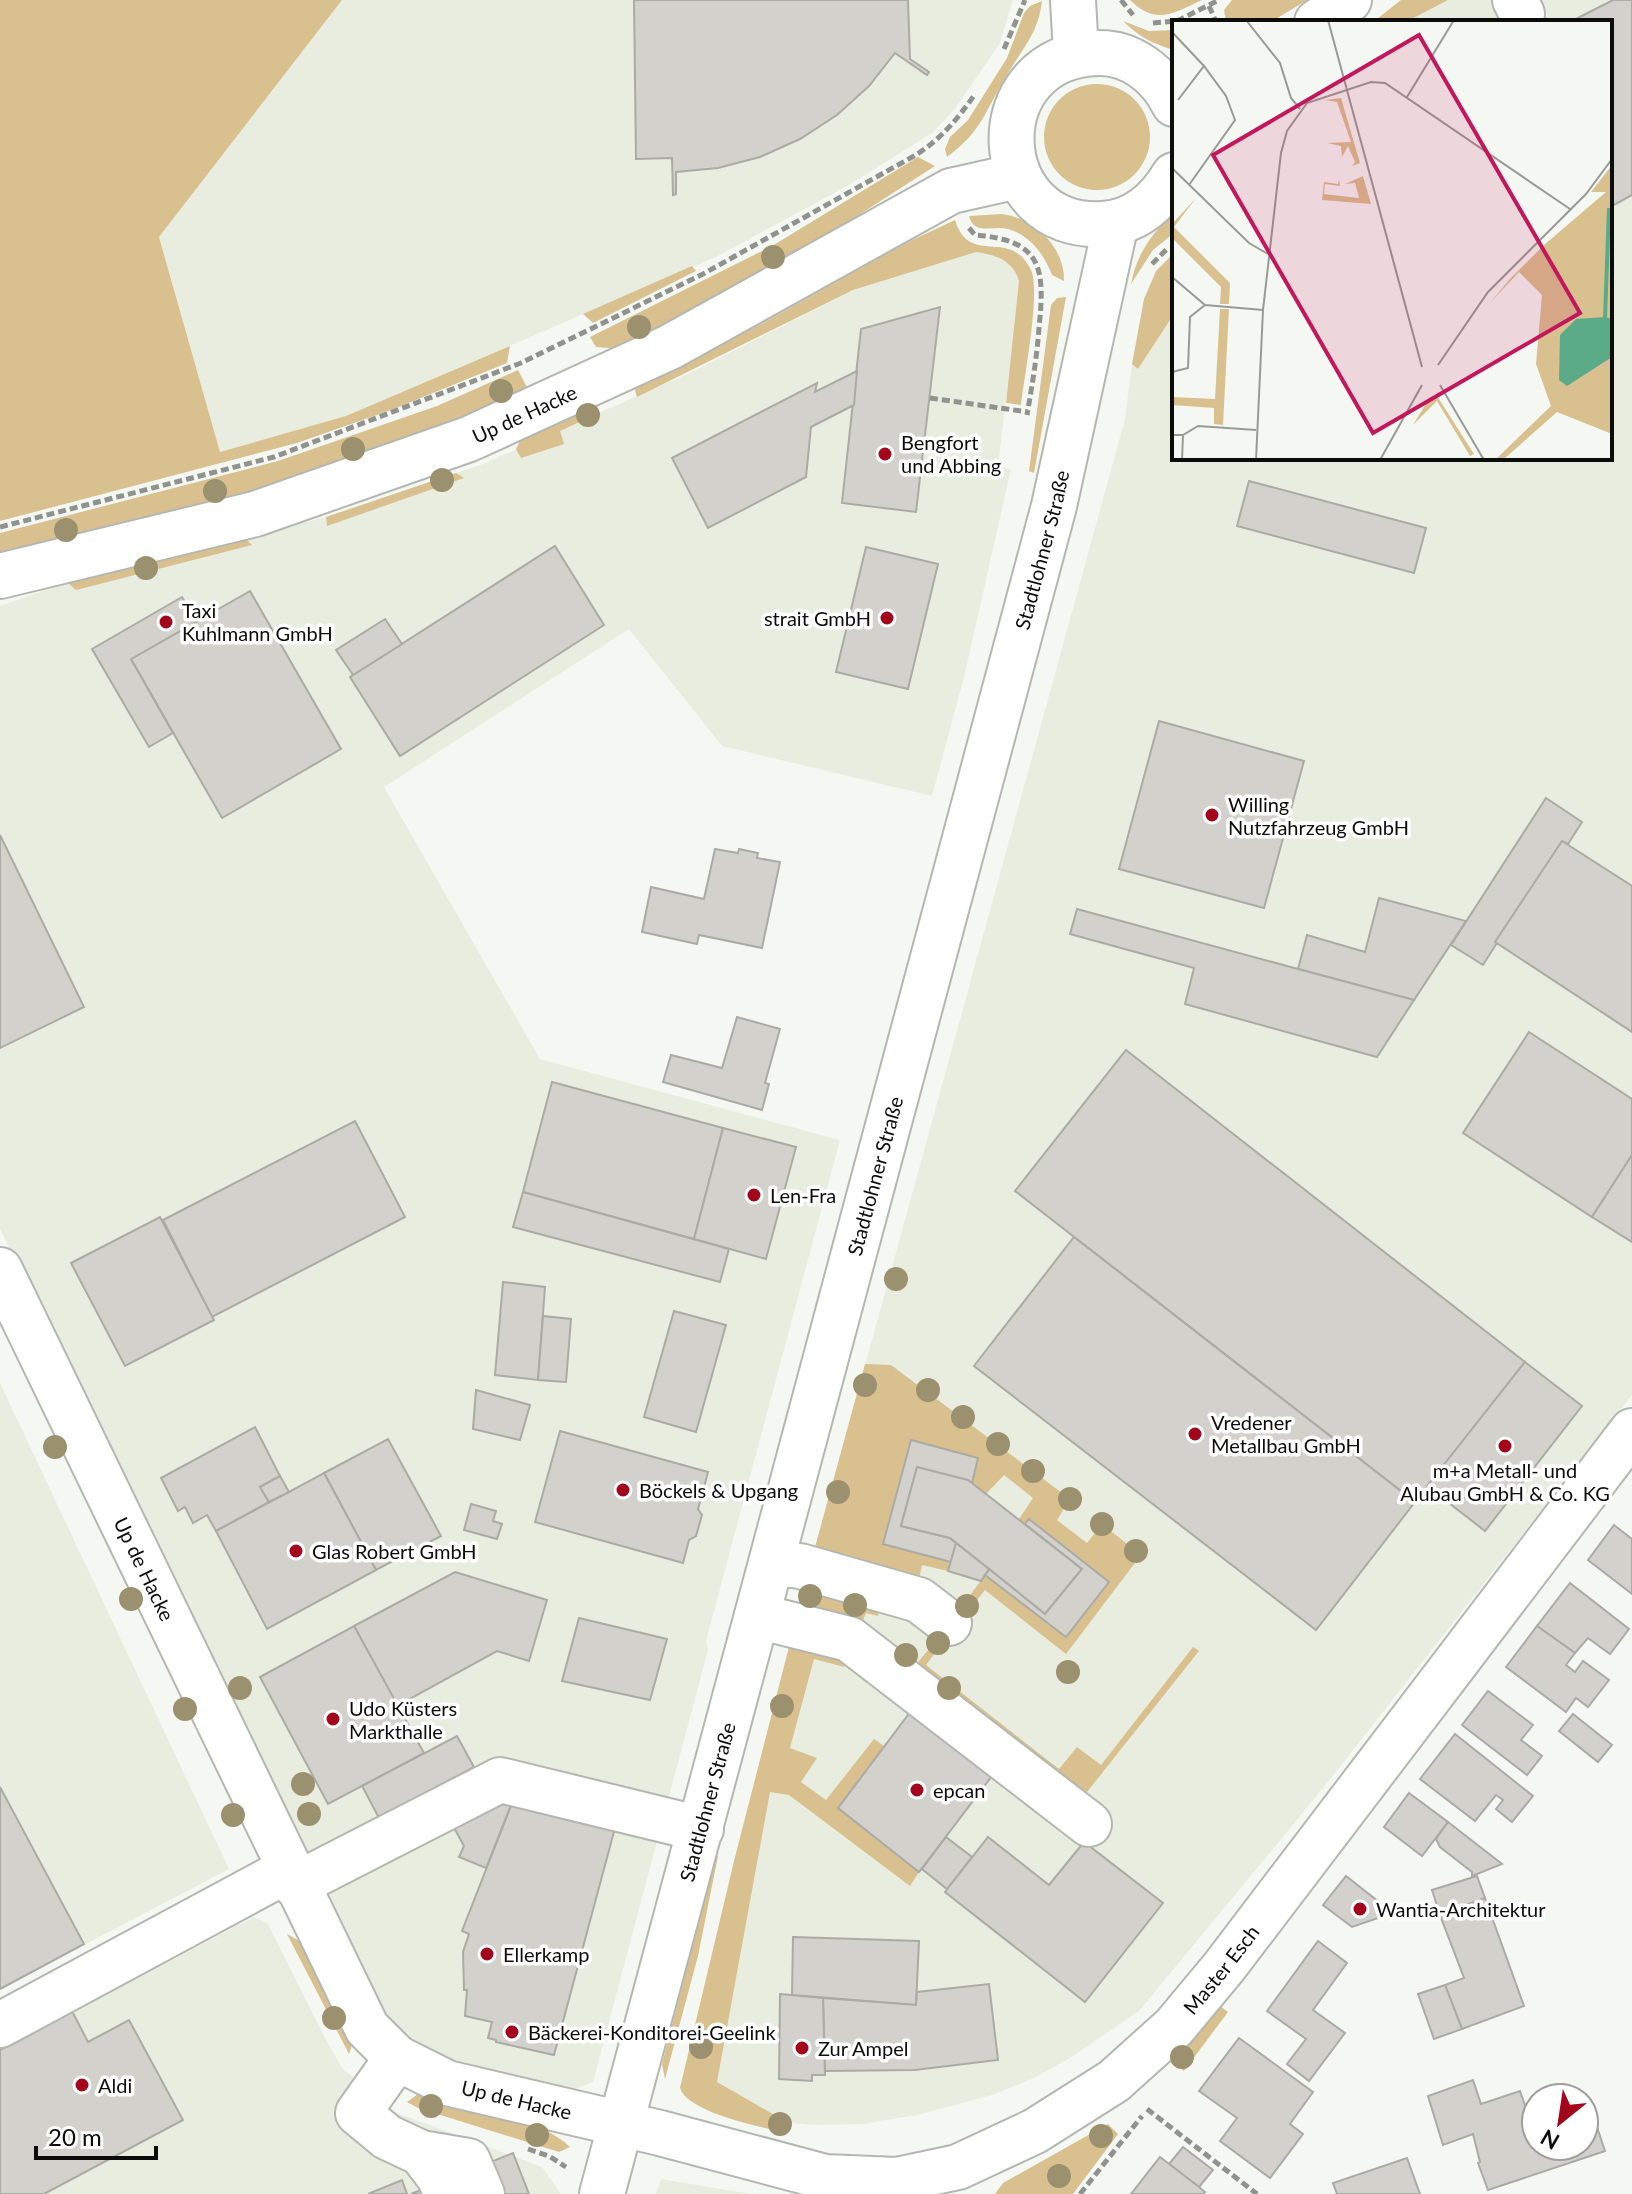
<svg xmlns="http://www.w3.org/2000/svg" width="1632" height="2194" font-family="Lato,sans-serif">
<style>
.built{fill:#e8eddf}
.green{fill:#d9c08f}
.building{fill:#d2d1cb;stroke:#ababa5;stroke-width:2}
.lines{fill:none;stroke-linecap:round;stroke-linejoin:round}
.minor-casing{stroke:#b4b7b1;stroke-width:48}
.path{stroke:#90928e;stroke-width:5;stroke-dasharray:8 4;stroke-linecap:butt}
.minor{stroke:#fff;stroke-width:44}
.tree{fill:#9c916e}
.poi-dot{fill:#a3061c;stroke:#fff;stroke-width:3}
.labels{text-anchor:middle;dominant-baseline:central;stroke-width:7;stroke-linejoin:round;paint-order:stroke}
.street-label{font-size:20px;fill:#0c0d0b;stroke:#fff}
.poi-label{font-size:20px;fill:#0c0d0b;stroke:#fff;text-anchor:start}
.inset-river{fill:none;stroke:#5cab88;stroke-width:4}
.inset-road{fill:none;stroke:#989a96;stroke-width:2}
.view{fill:#c2185b;fill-opacity:0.15;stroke:#c2185b;stroke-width:4}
.inset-edge{fill:none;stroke:#0c0d0b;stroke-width:4}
</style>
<rect width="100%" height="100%" fill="#f5f8f2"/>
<g class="built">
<polygon points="342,0 1013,0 1000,43 955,109 932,133 849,185 716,257 346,416 220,452 159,237"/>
<polygon points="1448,0 1632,0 1632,1395 1324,1787 1139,2011 1070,2058 1034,2078 995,2094 922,2114 862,2124 812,2125 714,2113 680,2088 814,1551 1125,419 1132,364 1138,369 1174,314 1174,458 1610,458 1610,22 1406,22"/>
<polygon points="975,252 992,254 1005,261 1012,265 1020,282 998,466 1011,469 964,677 932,796 722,746 629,629 384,787 540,1059 840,1140 706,1641 708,1650 593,2082 570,2091 455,2065 415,2046 387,2019 0,1229 0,606 68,582 326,517 483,464 696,370 853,290"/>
<polygon points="0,1383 229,1869 0,1989"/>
<polygon points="254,1917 268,1924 325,2038 342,2068 397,2113 542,2167 561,2194 0,2194 0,2051"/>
<polygon points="661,2179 751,2194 656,2194"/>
</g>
<g class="green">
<polygon points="0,0 342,0 159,237 220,452 346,416 510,346 507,363 391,410 297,443 0,521"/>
<path d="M1130,0H1202C1174,13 1156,26 1130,0Z"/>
<polygon points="1232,0 1307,0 1271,22 1226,22 1224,10"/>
<polygon points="1401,0 1448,0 1406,22 1373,22"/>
<path d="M1042,1C1038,35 1021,50 1005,78C985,112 981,132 947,157L945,149L950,137L968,120L1007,58L1024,13L1030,6Z"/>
<path d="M1123,21L1149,31L1174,30V50C1153,44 1138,36 1123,21Z"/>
<circle cx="1097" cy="137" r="53"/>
<polygon points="918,157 935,166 812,245 623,349 596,347 590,337 772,246"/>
<path d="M1174,213V233L1153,250L1131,284C1137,253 1152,233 1174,213Z"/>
<path d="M1002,214C1034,218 1065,247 1064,281L1052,275C1044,254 1030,235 1008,229C993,225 974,236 969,216Z"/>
<path d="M955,220C970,268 1010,226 1031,270C1041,292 1024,377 1021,405L1006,403L1019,281C1013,260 996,255 976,252L853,290L637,397L634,387L765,322L906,243Z"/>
<polygon points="1174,253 1174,314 1138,369 1132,364 1144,299 1156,271"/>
<polygon points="692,266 696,271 593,323 583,314"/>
<polygon points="1066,297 1034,473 1029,471 1051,305 1057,298"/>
<polygon points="518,370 529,391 493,409 280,487 0,558 0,533 278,461 437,406"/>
<polygon points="596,407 599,413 560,431 564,444 521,458 516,449 521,439"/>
<polygon points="456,473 464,478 327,526 326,517"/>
<polygon points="244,537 252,545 76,590 67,582"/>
<polygon points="865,1364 891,1365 1070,1499 1057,1520 1087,1543 1102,1524 1141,1555 1066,1654 985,1590 966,1614 960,1609 985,1575 1066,1637 1108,1582 1029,1520 1025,1524 1019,1519 1033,1498 1004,1475 986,1494 972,1483 978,1458 911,1441 883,1544 951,1562 948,1571 922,1565 919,1579 814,1551"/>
<polygon points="805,1587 880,1607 878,1616 866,1613 861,1626 800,1604"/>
<polygon points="938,1638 943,1642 926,1665 1059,1769 1077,1747 1101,1765 1193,1647 1199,1651 1083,1797 914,1667"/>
<path d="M791,1639L847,1655L844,1667L814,1659L790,1748L817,1758L801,1782L826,1800L874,1739L884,1746L838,1808L919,1872L910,1886L789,1795L770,1792L717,2082L785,2121L783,2132C760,2127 687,2112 680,2088L734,1861Z"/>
<polygon points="716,1855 718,1856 698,1956 665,2079 662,2064"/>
<polygon points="287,1934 305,1944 353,2042 349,2054"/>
<polygon points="1220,2006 1228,2012 1184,2071 1169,2059"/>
<path d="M418,2094C461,2113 539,2115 570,2147L559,2152L418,2108L407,2102Z"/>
<polygon points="1108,2124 1118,2134 1073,2194 995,2194 1003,2183"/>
</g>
<g class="building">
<polygon points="634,0 908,0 910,59 929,72 927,75 895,53 869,86 837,115 800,139 760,157 718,168 676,172 676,194 673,195 672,158 636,159"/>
<polygon points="1613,0 1632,0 1632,195 1610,207 1610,22 1570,22"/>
<polygon points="940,307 916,512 842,503 861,329"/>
<polygon points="857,371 854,405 811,427 806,477 708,528 672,458 817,383 815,392"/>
<polygon points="1249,481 1426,528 1414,573 1237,526"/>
<polygon points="555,546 604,625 400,756 350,677"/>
<polygon points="866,547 938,564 908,689 836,672"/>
<polygon points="250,591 341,749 222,818 131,659"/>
<polygon points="182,597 196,622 131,659 173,733 149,747 92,649"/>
<polygon points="385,619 402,644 353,675 336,650"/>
<polygon points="1159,721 1304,761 1264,908 1119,869"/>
<polygon points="1546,798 1582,822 1568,844 1562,841 1483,965 1451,945"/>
<polygon points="0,835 84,1007 0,1048"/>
<polygon points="1562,841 1632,886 1632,1032 1495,942"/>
<polygon points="715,849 738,853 739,849 758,853 757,858 780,862 762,948 699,935 697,944 642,932 651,887 704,899"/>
<polygon points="1379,898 1466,921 1414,1000 1298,969 1307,935 1365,952"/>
<polygon points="1077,909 1298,969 1414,1000 1377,1057 1185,1004 1194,968 1070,934"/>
<polygon points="737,1017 780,1029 765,1083 769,1084 762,1110 663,1082 671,1055 722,1068"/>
<polygon points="1529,1032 1632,1099 1632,1155 1592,1217 1463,1133"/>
<polygon points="1126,1050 1525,1362 1415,1502 1015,1191"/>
<polygon points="552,1082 723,1128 694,1239 523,1192"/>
<polygon points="355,1121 405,1217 212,1317 163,1220"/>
<polygon points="723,1128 796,1147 766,1259 694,1239"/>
<polygon points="1632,1155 1632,1242 1592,1217"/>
<polygon points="523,1192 729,1249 720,1282 513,1227"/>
<polygon points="160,1217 214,1320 125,1366 71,1263"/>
<polygon points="1074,1237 1415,1502 1316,1630 974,1366"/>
<polygon points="503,1282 545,1287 538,1380 495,1375"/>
<polygon points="674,1311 726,1325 696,1432 644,1417"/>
<polygon points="543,1316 571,1319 566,1382 538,1380"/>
<polygon points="1525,1362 1582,1406 1485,1531 1427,1486"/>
<polygon points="476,1390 530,1405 520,1440 473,1429"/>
<polygon points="255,1427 280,1476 260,1487 269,1502 216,1531 207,1515 193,1523 185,1507 178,1511 161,1478"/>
<polygon points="560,1431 708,1472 698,1509 702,1515 696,1536 689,1540 683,1563 535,1522"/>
<polygon points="388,1439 441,1536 376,1570 324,1473"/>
<polygon points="911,1440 978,1458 972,1483 917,1467 901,1526 950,1538 956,1543 951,1562 883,1544"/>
<polygon points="917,1467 968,1480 1082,1569 1045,1614 950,1538 901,1526"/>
<polygon points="324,1473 376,1570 267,1629 216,1531"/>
<polygon points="280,1476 289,1492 269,1502 260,1487"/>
<polygon points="471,1504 496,1511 493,1521 502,1524 497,1539 464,1530"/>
<polygon points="1029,1519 1109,1582 1066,1637 985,1575 989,1569 1045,1614 1082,1569 1025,1524"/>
<polygon points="1614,1525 1632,1539 1632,1594 1588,1560"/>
<polygon points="956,1543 989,1569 981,1581 948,1571"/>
<polygon points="455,1572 547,1600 529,1661 497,1651 397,1706 354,1626"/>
<polygon points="1570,1583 1629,1629 1610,1654 1588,1638 1575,1653 1537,1626"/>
<polygon points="579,1618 667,1639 650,1700 562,1681"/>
<polygon points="354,1626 424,1753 328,1804 260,1677"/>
<polygon points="1537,1626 1575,1653 1566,1665 1575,1672 1583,1661 1609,1680 1588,1707 1576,1698 1566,1712 1506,1667"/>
<polygon points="1488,1691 1533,1725 1521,1740 1542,1756 1527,1775 1462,1725"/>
<polygon points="914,1707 995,1772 919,1872 838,1808"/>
<polygon points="1573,1714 1612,1745 1598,1762 1559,1731"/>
<polygon points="1455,1734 1533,1796 1512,1822 1496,1809 1503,1800 1496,1795 1475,1821 1420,1779"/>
<polygon points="457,1736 474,1767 379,1818 362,1786"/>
<polygon points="0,1787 84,1944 0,1989"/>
<polygon points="1409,1793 1448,1822 1422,1856 1384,1827"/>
<polygon points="514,1798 615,1828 554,2055 496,2042 496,2040 488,2038 492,2022 465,2016 467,1990 464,1990 463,1952 469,1934 462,1931"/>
<polygon points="497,1802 511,1805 486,1868 459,1857 464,1846 453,1826"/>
<polygon points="1448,1822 1502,1864 1472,1876 1472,1872 1440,1847 1436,1839"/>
<polygon points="946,1837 972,1857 947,1889 922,1869"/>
<polygon points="988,1837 1049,1885 1084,1842 1163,1903 1085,2002 945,1892"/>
<polygon points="1346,1876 1393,1913 1352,1927 1323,1905"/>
<polygon points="1477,1876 1485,1898 1440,1915 1432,1890"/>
<polygon points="1485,1898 1524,2006 1462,2029 1445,1985 1464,1978 1440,1915"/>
<polygon points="793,1937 919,1941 916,2005 792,1995"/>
<polygon points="1318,1941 1347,1963 1313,2010 1345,2033 1309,2081 1287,2064 1306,2039 1267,2011"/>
<polygon points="989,1984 998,2060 915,2070 825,2071 823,1998 916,2005 917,1992"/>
<polygon points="1445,1985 1462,2029 1434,2039 1418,1994"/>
<polygon points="780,1994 823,1998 825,2075 812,2075 812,2081 779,2079"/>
<polygon points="72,2011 88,2042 129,2020 183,2120 44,2194 0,2194 0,2050"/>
<polygon points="1239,2038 1313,2092 1290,2124 1303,2134 1270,2178 1220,2141 1237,2118 1199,2091"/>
<polygon points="1473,2080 1481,2104 1520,2091 1528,2114 1534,2116 1536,2121 1536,2146 1584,2146 1584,2118 1593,2115 1605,2151 1488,2190 1478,2163 1480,2162 1473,2134 1443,2145 1428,2096"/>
<polygon points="1183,2147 1213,2170 1199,2187 1169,2164"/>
<polygon points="513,2153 529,2194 411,2194"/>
<polygon points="1160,2157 1199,2187 1205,2192 1203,2194 1131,2194"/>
<polygon points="1407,2158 1420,2194 1337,2194 1333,2183"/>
<polygon points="402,2180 407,2194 368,2194"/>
</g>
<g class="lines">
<g class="minor-casing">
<g id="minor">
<polyline points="1073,0 1076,54"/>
<polyline points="1515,0 1522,14"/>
<polyline points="1317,22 1349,0"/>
<path d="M1174,104C1160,75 1131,52 1098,53C978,56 986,231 1103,224C1136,222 1158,202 1174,175"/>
<path id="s1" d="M0,576L255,514L469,439L670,347L951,191L1018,176"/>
<path id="s2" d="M0,1270L367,2028L397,2058L447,2083L660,2133L825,2177L897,2180L958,2167L1035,2131L1114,2081L1174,2027L1224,1967L1632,1431"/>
<polyline points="772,1563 800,1566 919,1600 949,1623"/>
<polyline points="757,1616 849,1639 1089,1824"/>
<polyline points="295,1885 500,1780 701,1829"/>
<polyline points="0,2025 288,1870"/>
<polyline points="397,2058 358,2113 387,2137 421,2153 440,2178 446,2194"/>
<polyline points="421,2153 468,2161 482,2194"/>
<path id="s3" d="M602,2194L1054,506L1116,223"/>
</g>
</g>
<g class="path">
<polyline points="1121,0 1133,15"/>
<polyline points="1209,6 1216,22"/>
<polyline points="1153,23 1177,21 1219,0"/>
<polyline points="1004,49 1025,0"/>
<path d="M969,228L975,235C1043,240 1045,269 1039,328C1037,357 1032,386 1027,415"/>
<polyline points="1152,264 1168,248"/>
<polyline points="930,398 1028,412"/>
<path d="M0,527L274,457L521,363L703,274L914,156C939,141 958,119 975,94"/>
<polyline points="1147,2109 1257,2194"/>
<polyline points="528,2149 549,2156 566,2167"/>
<polyline points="1080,2194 1142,2116"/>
</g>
<use href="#minor" class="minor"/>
</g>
<g class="tree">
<circle cx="773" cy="257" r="12"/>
<circle cx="639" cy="327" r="12"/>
<circle cx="501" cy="391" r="12"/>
<circle cx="588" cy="415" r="12"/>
<circle cx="353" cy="449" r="12"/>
<circle cx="442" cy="480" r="12"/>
<circle cx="215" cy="491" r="12"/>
<circle cx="66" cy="530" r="12"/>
<circle cx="146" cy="568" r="12"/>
<circle cx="896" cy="1279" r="12"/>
<circle cx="865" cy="1385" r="12"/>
<circle cx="928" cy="1390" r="12"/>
<circle cx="963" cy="1417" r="12"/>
<circle cx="998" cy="1444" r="12"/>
<circle cx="55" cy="1447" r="12"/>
<circle cx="1033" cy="1471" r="12"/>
<circle cx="838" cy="1492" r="12"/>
<circle cx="1070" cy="1499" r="12"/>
<circle cx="1102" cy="1524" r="12"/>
<circle cx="1136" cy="1551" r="12"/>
<circle cx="810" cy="1596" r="12"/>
<circle cx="131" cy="1599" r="12"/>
<circle cx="855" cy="1605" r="12"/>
<circle cx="967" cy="1606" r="12"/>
<circle cx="938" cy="1643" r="12"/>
<circle cx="906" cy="1655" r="12"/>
<circle cx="1068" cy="1672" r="12"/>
<circle cx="240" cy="1688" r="12"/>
<circle cx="949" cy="1688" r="12"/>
<circle cx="782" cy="1706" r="12"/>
<circle cx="185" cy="1709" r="12"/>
<circle cx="303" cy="1784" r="12"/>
<circle cx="309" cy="1814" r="12"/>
<circle cx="233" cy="1815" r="12"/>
<circle cx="334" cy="2018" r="12"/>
<circle cx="701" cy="2047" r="12"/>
<circle cx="1182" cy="2057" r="12"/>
<circle cx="431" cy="2106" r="12"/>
<circle cx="780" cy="2124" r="12"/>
<circle cx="537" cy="2135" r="12"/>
<circle cx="1101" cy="2136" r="12"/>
<circle cx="1059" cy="2176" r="12"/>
</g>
<g class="poi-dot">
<circle cx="885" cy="454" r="8"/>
<circle cx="887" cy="618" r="8"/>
<circle cx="166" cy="622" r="8"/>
<circle cx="1212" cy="815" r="8"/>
<circle cx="754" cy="1195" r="8"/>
<circle cx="1195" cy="1434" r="8"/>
<circle cx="1505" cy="1446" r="8"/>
<circle cx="623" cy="1490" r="8"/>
<circle cx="296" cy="1551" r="8"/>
<circle cx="333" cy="1719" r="8"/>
<circle cx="917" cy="1790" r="8"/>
<circle cx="1360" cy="1909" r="8"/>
<circle cx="487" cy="1954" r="8"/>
<circle cx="512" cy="2032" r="8"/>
<circle cx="802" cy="2048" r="8"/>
<circle cx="82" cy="2085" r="8"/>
</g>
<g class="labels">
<g class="street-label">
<text stroke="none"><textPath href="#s1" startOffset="550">Up de Hacke</textPath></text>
<text stroke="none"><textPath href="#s3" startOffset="1702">Stadtlohner Straße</textPath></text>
<text stroke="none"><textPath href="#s3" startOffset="1054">Stadtlohner Straße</textPath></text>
<text stroke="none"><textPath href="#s2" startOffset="332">Up de Hacke</textPath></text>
<text stroke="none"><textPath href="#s3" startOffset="406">Stadtlohner Straße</textPath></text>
<text stroke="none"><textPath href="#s2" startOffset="1798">Master Esch</textPath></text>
<text stroke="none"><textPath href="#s2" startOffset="1012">Up de Hacke</textPath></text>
</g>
<g class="poi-label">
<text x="901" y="442">Bengfort<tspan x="901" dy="23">und Abbing</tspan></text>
<text x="182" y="610">Taxi<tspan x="182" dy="23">Kuhlmann GmbH</tspan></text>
<text x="871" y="618" text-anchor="end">strait GmbH</text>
<text x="1228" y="804">Willing<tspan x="1228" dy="23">Nutzfahrzeug GmbH</tspan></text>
<text x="770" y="1195">Len-Fra</text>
<text x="1211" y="1422">Vredener<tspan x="1211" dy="23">Metallbau GmbH</tspan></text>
<text x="1505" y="1470" text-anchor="middle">m+a Metall- und<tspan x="1505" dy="23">Alubau GmbH &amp; Co. KG</tspan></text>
<text x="639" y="1490">Böckels &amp; Upgang</text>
<text x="312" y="1551">Glas Robert GmbH</text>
<text x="349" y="1708">Udo Küsters<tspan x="349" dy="23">Markthalle</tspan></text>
<text x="933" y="1790">epcan</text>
<text x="1376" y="1909">Wantia-Architektur</text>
<text x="503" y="1954">Ellerkamp</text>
<text x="528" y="2032">Bäckerei-Konditorei-Geelink</text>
<text x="818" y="2048">Zur Ampel</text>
<text x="98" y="2085">Aldi</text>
</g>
</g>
<g transform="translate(1172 20)">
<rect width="440" height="440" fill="#f5f8f2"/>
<path d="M169,78L188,143L180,146L183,142L176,126L170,137L169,126L155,123L179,122L165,82L153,80ZM440,145V414L385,392L331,440H323L379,386L364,344L370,275L347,252L317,284L338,259L372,225L434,172H419ZM191,156L199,184L150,180L152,162L166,164L167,159L168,166L153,164L152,174L187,178L183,163L173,164ZM24,178L2,207L58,263L57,284H48L49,267L0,218V204ZM48,289H57L51,405L42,404V388L0,385V377L43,379ZM265,376L302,434L298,436L265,381L241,405L258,377Z" fill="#d9c08f"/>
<path d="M433,297L440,299V337L395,366L387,360L388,315L404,299Z" fill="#5cab88"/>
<path class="inset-river" d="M433,298L437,188"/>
<path class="inset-road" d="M74,0L108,43L119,78L128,89M156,0L250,347M0,12L32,46M235,77L282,0M6,80L32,46L54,76L63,100L17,165M0,148L77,223L96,234M0,257L33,285L91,290M266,345L316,272L414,174L440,139M0,352L16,348L18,297L33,285M268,365L312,440M0,415H11L26,406L84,410M10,440L11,415M84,440L91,290L109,133L115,111L135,83L199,62L213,63L398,189M208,440L250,365"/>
<path class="view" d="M247,15L408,293L201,413L41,135Z"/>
<rect width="440" height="440" class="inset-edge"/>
</g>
<g transform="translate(1560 2122) rotate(210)"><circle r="38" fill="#ffffff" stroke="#9e9e9d" stroke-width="2"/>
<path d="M0-6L14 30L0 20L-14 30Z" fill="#a3061c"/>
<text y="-12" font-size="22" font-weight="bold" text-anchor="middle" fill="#0c0d0b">N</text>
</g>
<path d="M36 2146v12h120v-12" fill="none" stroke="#0c0d0b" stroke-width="4"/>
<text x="48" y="2146" font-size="24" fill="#0c0d0b" stroke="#ffffff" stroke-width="6" paint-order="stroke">20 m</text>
</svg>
